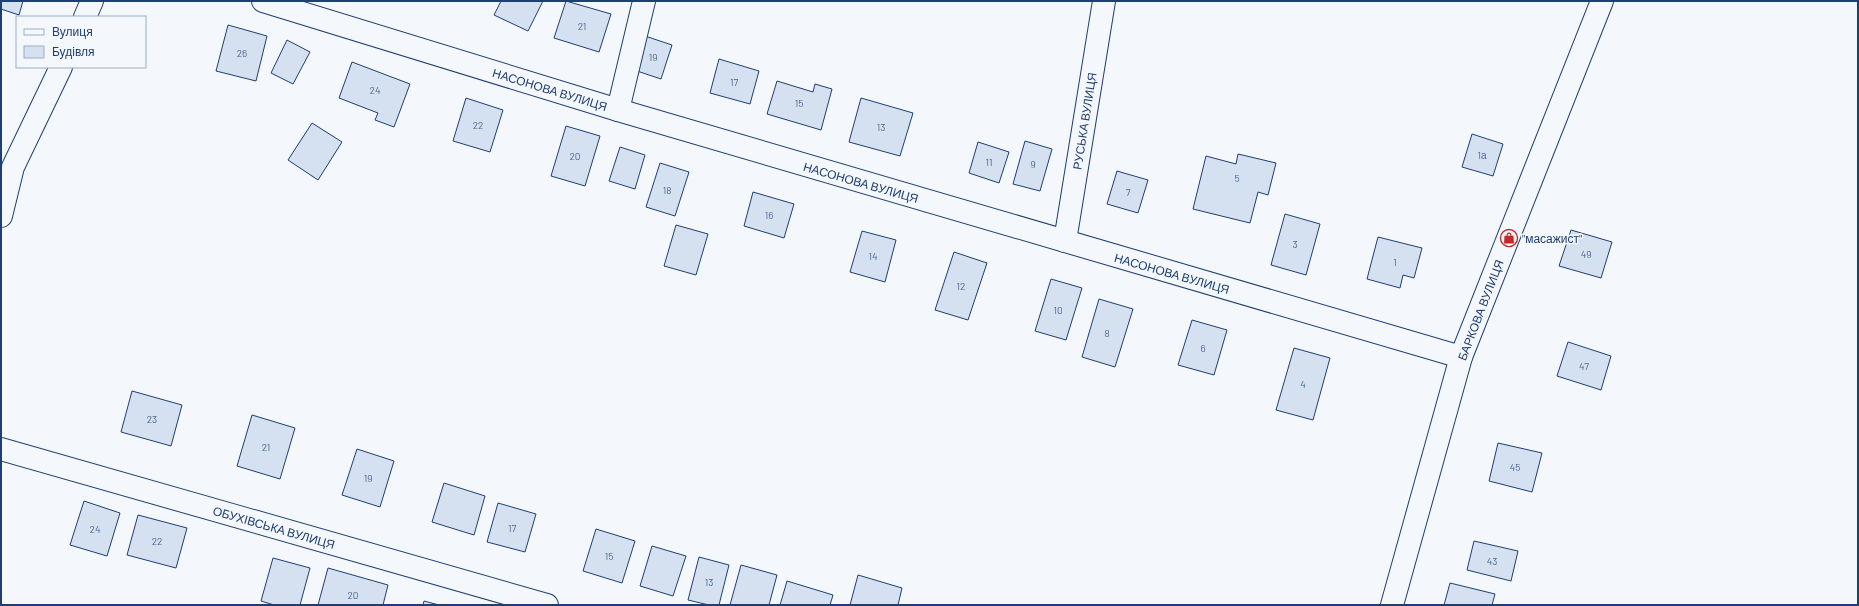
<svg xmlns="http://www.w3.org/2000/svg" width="1859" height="606" font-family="Barlow,sans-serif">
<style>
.building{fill:#d5e0f0;stroke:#1d3f73}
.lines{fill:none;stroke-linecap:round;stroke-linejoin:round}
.minor-casing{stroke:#1d3f73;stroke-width:24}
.minor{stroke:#f4f7fb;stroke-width:22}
.labels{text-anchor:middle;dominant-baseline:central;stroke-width:3;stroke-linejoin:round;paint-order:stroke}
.number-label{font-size:10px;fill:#4b6792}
.street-label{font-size:12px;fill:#1d3f73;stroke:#f4f7fb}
.poi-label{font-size:12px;fill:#1d3f73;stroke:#f4f7fb;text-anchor:start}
</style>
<rect width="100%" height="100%" fill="#f4f7fb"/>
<g class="building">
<polygon points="1,1 23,1 19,15 1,9"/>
<polygon points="501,1 543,1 528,31 494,15"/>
<polygon points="566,1 611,14 599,52 554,38"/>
<polygon points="228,25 267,36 256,81 216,71"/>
<polygon points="645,36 672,45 661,79 634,70"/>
<polygon points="287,40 310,52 293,84 271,73"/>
<polygon points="719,59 759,71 750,104 710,93"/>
<polygon points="352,62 410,84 394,127 375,120 378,113 339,98"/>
<polygon points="777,81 813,92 815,84 832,89 821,130 767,114"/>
<polygon points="466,98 503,110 490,152 453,141"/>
<polygon points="861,98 913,113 900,156 849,142"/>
<polygon points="312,123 342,142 318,180 288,160"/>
<polygon points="566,126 600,136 585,186 551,176"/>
<polygon points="1472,134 1503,144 1493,176 1462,167"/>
<polygon points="1025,141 1052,149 1040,191 1013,184"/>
<polygon points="978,142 1009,152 999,183 969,173"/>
<polygon points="620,147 645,155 635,189 609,181"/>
<polygon points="1238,154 1276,163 1268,195 1258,192 1250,223 1193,209 1206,156 1236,164"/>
<polygon points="660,163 689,172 675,216 646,207"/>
<polygon points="1117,171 1148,180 1138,213 1107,204"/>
<polygon points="753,192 794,204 784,238 744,226"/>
<polygon points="1285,214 1320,224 1306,275 1271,265"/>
<polygon points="676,225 708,234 696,275 664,266"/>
<polygon points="1571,230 1612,242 1601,278 1559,266"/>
<polygon points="862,231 896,240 885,282 850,272"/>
<polygon points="1378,237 1422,248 1414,278 1403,275 1400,288 1367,279"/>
<polygon points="954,252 987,263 968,320 935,310"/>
<polygon points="1051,279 1082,288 1066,340 1035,331"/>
<polygon points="1099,299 1133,309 1115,367 1082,357"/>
<polygon points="1192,320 1227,330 1214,375 1178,365"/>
<polygon points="1568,342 1611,356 1601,390 1557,376"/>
<polygon points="1294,348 1330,358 1313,420 1276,410"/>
<polygon points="132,391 182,405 171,446 121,432"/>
<polygon points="252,415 295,428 280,479 237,466"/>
<polygon points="1498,443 1542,453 1532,492 1489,481"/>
<polygon points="357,449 394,461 380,507 342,495"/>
<polygon points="444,483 485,496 474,535 432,522"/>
<polygon points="84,501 120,513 107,556 70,545"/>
<polygon points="498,503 536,514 525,552 487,542"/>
<polygon points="138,515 187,528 176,568 127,555"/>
<polygon points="596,529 635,541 622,583 583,571"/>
<polygon points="1474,541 1518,551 1511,581 1467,570"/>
<polygon points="652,546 686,556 673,596 640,586"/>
<polygon points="699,557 729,565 719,605 709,605 688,600"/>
<polygon points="273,558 310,568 300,605 274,605 261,601"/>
<polygon points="741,565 777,575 769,605 730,605"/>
<polygon points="328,568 388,585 383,605 318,605"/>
<polygon points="858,575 902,588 898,605 850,605"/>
<polygon points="787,581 833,595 830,605 780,605"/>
<polygon points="1450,583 1495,594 1492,605 1444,605"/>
<polygon points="424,601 439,605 423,605"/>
</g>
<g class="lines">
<g class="minor-casing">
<g id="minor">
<polyline points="263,1 618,110 1461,357"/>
<polyline points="85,17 92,1"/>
<polyline points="618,110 644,1"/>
<polyline points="1,216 13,167 61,67"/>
<polyline points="1065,241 1104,1"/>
<polyline points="1,449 547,605"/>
<polyline points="1392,605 1461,357 1602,1"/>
</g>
</g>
<use href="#minor" class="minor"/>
</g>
<defs>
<g id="shop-ring" transform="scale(0.9)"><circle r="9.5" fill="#f4f7fb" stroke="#c62828" stroke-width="1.5"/><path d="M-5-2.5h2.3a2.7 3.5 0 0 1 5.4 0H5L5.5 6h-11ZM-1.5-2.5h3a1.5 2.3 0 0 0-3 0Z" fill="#c62828"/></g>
</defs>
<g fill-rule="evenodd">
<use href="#shop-ring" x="1509" y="238"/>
</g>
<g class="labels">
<g class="number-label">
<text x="582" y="26">21</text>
<text x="242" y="53">26</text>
<text x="653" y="57">19</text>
<text x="734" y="82">17</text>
<text x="375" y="90">24</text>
<text x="799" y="103">15</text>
<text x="478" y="125">22</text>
<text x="881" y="127">13</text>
<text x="1482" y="155">1а</text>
<text x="575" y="156">20</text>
<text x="989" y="162">11</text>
<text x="1033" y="164">9</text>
<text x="1237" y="178">5</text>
<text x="667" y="190">18</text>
<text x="1128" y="192">7</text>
<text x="769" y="215">16</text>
<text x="1295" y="244">3</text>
<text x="1586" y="254">49</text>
<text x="873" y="256">14</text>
<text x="1395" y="262">1</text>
<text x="961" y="286">12</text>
<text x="1058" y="310">10</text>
<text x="1107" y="333">8</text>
<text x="1203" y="348">6</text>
<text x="1584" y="366">47</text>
<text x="1303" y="384">4</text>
<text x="152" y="419">23</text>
<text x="266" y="447">21</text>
<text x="1515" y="467">45</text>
<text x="368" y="478">19</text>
<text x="512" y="528">17</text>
<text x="95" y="529">24</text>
<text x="157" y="541">22</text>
<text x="609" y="556">15</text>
<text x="1492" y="561">43</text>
<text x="709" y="582">13</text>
<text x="353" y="595">20</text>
</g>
<g class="street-label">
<text transform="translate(550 89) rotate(17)">НАСОНОВА ВУЛИЦЯ</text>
<text transform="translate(1084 121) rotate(-81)">РУСЬКА ВУЛИЦЯ</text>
<text transform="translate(861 182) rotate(16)">НАСОНОВА ВУЛИЦЯ</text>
<text transform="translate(1172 273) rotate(16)">НАСОНОВА ВУЛИЦЯ</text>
<text transform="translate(1480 310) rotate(-69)">БАРКОВА ВУЛИЦЯ</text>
<text transform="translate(274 527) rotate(16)">ОБУХІВСЬКА ВУЛИЦЯ</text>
</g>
<g class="poi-label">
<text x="1522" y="238">"масажист"</text>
</g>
</g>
<rect width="1859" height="606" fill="none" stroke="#1d3f73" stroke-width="4"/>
<rect x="16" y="16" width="130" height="52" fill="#f4f7fb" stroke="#9eadc5"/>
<rect x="24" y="29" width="20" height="6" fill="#f4f7fb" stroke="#9eadc5"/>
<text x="52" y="36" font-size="12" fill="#1d3f73">Вулиця</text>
<rect x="24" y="46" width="20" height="12" fill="#d5e0f0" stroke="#9eadc5"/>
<text x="52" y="56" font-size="12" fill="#1d3f73">Будівля</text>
</svg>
